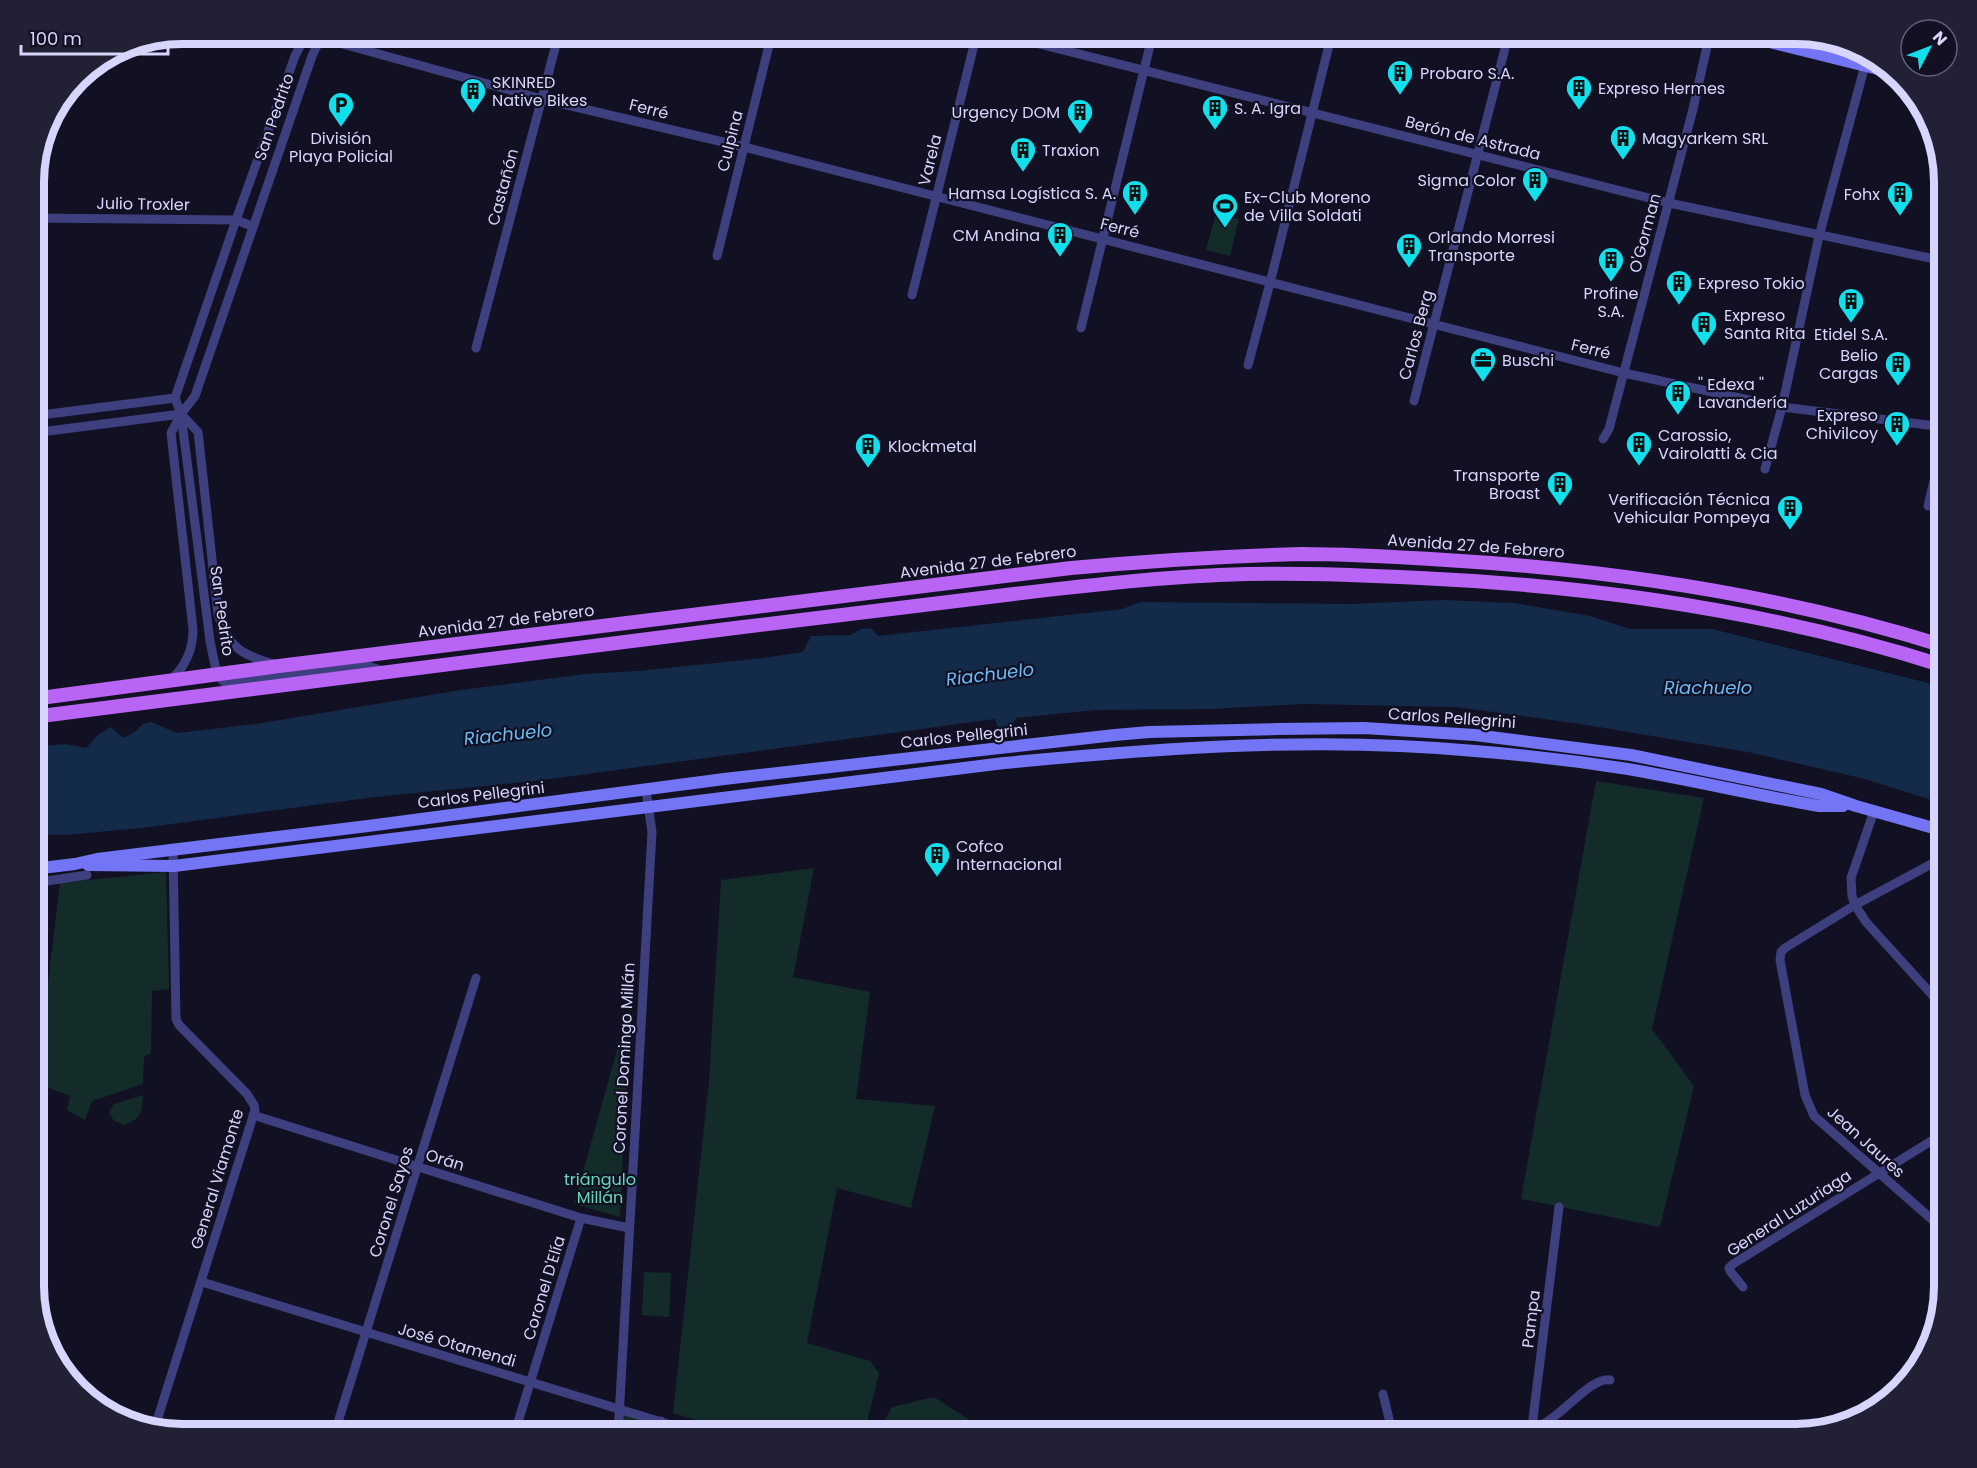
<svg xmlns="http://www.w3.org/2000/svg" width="1977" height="1468" font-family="Poppins,sans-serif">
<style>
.green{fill:#132c2a}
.water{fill:#142a49}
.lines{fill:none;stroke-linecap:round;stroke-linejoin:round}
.street{stroke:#3e3f7e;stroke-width:9}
.secondary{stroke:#7375f5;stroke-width:12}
.primary{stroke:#b864f4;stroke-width:14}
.labels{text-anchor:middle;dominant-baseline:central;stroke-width:4.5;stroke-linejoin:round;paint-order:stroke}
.poi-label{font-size:16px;fill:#d8d5fc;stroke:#121023;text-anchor:start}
.street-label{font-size:16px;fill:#d8d5fc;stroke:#121023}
.park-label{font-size:16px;fill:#66d7b6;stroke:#121023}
.water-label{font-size:18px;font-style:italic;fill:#6bbaf4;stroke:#121023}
.rim{fill:none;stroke:#d8d5fc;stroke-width:8}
</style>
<rect width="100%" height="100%" fill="#121023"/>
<g class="green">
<polygon points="1752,33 1796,33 1843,41 1888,66"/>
<polygon points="1219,202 1231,206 1228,216 1239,219 1230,256 1206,250"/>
<polygon points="1596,781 1704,798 1652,1029 1694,1086 1660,1227 1521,1199"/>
<polygon points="814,868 793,977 870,992 856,1099 935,1106 911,1208 837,1188 807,1343 870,1361 879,1373 864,1435 748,1435 673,1413 709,1081 721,880"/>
<polygon points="166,872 169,989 152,991 151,1053 144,1057 143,1084 92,1101 85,1120 67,1110 70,1096 36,1083 60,883"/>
<polygon points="630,1004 620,1217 574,1204"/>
<path d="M143,1095C142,1113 142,1117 125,1125L114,1121L109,1112L114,1104Z"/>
<polygon points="644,1272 671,1273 669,1317 642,1315"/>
<polygon points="934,1397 971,1421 977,1435 877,1435 892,1407"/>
<polygon points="619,1410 661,1421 661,1435 618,1435"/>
</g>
<polygon class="water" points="1443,600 1514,603 1590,616 1630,629 1712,629 1944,687 1944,804 1865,779 1748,752 1581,724 1455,707 1305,704 1211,709 1096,710 1016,718 1007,735 1000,733 995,719 535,781 375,797 142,828 65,835 38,834 33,835 33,747 65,744 86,748 98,735 111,727 123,738 135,732 143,724 151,722 177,733 256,724 461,690 585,674 638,671 764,658 803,652 811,636 850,635 861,629 871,628 878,636 1122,609 1140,602 1351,604"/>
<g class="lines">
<g class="street">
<polyline points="294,33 306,34 542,99 744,147 1624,373 1782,407 1944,427"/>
<polyline points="307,33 295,56 236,220 175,398 181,414 210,641 217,675 224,682 365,665 380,670"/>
<polyline points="996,33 1669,203 1944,261"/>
<polyline points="33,218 236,220 252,226"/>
<polyline points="717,256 772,33"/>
<polyline points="912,295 977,33"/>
<polyline points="1081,328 1153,33"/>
<polyline points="476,348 559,33"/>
<polyline points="1248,365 1270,283 1332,33"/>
<polyline points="1414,401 1509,33"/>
<path d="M181,414L198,432L218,614C228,647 241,655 274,664"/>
<polyline points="33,416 175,398"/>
<polyline points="33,433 181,414"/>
<polyline points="1603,439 1609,429 1693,109 1710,33"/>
<polyline points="1765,469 1782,407 1819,236 1868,54"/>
<polyline points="1928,506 1944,438"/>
<path d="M171,680C186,665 193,650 193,629L171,433L181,414L195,396L312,56L322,35"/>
<polyline points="1874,811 1851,878 1852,896 1855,905 1866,922 1944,1008"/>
<polyline points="1935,828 1940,846 1944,851"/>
<polyline points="1944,855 1937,861 1855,905 1785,948 1781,952 1780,960 1805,1095 1814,1116 1944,1230"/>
<polyline points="33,883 87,875"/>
<polyline points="253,1115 581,1218 629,1228"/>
<polyline points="202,1282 704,1435"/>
<polyline points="1743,1287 1730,1271 1729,1268 1733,1264 1944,1133"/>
<polyline points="1383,1394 1393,1435"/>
<polyline points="1391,1424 1405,1427 1416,1435"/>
<path d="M1533,1428C1559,1422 1588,1377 1610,1380"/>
<polyline points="154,1430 255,1110 254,1105 247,1094 179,1025 176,1019 173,851"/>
<polyline points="334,1435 476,978"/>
<polyline points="514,1435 581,1218"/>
<polyline points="618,1435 652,832 646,790"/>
<polyline points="661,1435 661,1421"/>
<polyline points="1531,1435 1559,1207"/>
<polyline points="1639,1435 1646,1426"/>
</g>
<g class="secondary">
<polyline points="1733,33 1894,73"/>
<path d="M88,865L174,866L1004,763C1161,748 1317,736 1475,751C1526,755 1577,761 1628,769C1692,780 1755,795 1819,806H1843"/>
<polyline points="33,869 75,864 97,859 368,826 724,779 1115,735 1149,732 1278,729 1364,728 1475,735 1631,755 1821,794 1856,806 1944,831"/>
</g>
<g class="primary">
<path d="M33,699L279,666L1071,568C1147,561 1224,556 1301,554C1349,554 1398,557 1446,560C1615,570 1782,595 1944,646"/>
<path d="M33,717C267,687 501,657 735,628C828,617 921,605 1014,594C1091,585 1168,576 1246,574C1304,573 1362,575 1420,578C1597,586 1775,612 1944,666"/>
</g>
</g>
<defs>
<g id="building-pin" transform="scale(1.35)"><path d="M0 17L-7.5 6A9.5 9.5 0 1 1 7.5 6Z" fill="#11dfec" stroke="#121023"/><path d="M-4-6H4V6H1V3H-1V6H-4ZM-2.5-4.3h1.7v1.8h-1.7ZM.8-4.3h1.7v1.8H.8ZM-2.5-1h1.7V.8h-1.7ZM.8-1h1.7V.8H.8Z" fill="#111"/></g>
<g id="parking-pin" transform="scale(1.35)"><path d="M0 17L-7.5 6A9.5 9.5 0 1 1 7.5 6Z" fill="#11dfec" stroke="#121023"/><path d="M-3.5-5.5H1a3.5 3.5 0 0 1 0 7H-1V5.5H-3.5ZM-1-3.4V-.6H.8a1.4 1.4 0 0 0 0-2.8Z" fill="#111"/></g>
<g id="stadium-pin" transform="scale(1.35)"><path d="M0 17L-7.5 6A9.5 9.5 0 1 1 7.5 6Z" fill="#11dfec" stroke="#121023"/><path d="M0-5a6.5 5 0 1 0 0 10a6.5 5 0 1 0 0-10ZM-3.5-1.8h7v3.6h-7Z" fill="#111"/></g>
<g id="office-pin" transform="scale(1.35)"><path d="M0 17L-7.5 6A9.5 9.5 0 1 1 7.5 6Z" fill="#11dfec" stroke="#121023"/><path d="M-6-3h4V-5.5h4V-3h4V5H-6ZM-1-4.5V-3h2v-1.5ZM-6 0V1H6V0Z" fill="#111"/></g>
</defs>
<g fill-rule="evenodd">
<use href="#building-pin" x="1400" y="73"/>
<use href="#building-pin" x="1579" y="88"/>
<use href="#building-pin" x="473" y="91"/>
<use href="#parking-pin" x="341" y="105"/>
<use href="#building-pin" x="1215" y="108"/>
<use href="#building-pin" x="1080" y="112"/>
<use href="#building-pin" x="1623" y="138"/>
<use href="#building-pin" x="1023" y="150"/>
<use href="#building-pin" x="1535" y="180"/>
<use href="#building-pin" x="1135" y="193"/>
<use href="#building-pin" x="1900" y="194"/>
<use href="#stadium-pin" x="1225" y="206"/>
<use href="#building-pin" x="1060" y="235"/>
<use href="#building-pin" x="1409" y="246"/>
<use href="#building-pin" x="1611" y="260"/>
<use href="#building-pin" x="1679" y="283"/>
<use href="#building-pin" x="1851" y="301"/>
<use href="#building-pin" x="1704" y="324"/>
<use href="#office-pin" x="1483" y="360"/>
<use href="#building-pin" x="1898" y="364"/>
<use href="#building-pin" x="1678" y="393"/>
<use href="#building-pin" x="1897" y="424"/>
<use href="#building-pin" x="1639" y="444"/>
<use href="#building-pin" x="868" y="446"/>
<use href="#building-pin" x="1560" y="484"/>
<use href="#building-pin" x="1790" y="508"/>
<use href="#building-pin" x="937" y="855"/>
</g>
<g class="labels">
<g class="poi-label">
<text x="1420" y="73">Probaro S.A.</text>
<text x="492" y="82">SKINRED<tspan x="492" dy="18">Native Bikes</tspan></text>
<text x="1598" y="88">Expreso Hermes</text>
<text x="1234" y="108">S. A. Igra</text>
<text x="1060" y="112" text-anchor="end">Urgency DOM</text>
<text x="341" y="138" text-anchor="middle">División<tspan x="341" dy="18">Playa Policial</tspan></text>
<text x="1642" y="138">Magyarkem SRL</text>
<text x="1042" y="150">Traxion</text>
<text x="1516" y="180" text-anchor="end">Sigma Color</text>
<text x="1116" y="193" text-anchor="end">Hamsa Logística S. A.</text>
<text x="1880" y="194" text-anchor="end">Fohx</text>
<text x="1244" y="197">Ex-Club Moreno<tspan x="1244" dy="18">de Villa Soldati</tspan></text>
<text x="1040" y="235" text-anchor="end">CM Andina</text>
<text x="1428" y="237">Orlando Morresi<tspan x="1428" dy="18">Transporte</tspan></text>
<text x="1698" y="283">Expreso Tokio</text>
<text x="1611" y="293" text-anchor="middle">Profine<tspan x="1611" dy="18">S.A.</tspan></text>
<text x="1724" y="315">Expreso<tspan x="1724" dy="18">Santa Rita</tspan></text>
<text x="1851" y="334" text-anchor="middle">Etidel S.A.</text>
<text x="1878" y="355" text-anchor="end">Belio<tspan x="1878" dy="18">Cargas</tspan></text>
<text x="1502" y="360">Buschi</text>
<text x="1698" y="384">'' Edexa ''<tspan x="1698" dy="18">Lavandería</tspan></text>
<text x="1878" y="415" text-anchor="end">Expreso<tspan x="1878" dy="18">Chivilcoy</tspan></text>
<text x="1658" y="435">Carossio,<tspan x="1658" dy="18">Vairolatti &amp; Cia</tspan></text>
<text x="888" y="446">Klockmetal</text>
<text x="1540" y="475" text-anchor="end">Transporte<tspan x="1540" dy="18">Broast</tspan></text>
<text x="1770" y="499" text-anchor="end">Verificación Técnica<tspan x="1770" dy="18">Vehicular Pompeya</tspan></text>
<text x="956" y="846">Cofco<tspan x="956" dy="18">Internacional</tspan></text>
</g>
<g class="street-label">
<text transform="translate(649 109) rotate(14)">Ferré</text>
<text transform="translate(274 117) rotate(-71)">San Pedrito</text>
<text transform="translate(1473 138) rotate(14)">Berón de Astrada</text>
<text transform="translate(730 141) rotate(-76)">Culpina</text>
<text transform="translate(930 160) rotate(-76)">Varela</text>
<text transform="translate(503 187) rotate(-75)">Castañón</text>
<text transform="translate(143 204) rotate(1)">Julio Troxler</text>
<text transform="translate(1120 228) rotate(14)">Ferré</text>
<text transform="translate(1645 233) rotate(-75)">O'Gorman</text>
<text transform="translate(1416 335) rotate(-75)">Carlos Berg</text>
<text transform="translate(1591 349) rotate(14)">Ferré</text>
<text transform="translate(1476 546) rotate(4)">Avenida 27 de Febrero</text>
<text transform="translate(988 562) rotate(-7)">Avenida 27 de Febrero</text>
<text transform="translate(222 611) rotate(82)">San Pedrito</text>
<text transform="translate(506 621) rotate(-7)">Avenida 27 de Febrero</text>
<text transform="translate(1452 718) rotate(4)">Carlos Pellegrini</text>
<text transform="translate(964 736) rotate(-6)">Carlos Pellegrini</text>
<text transform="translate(481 795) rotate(-7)">Carlos Pellegrini</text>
<text transform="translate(624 1058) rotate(-87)">Coronel Domingo Millán</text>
<text transform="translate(1866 1142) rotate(42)">Jean Jaures</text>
<text transform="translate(445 1160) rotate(17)">Orán</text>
<text transform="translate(217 1179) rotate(-73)">General Viamonte</text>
<text transform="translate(391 1202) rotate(-73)">Coronel Sayos</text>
<text transform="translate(1789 1213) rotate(-33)">General Luzuriaga</text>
<text transform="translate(544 1288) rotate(-73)">Coronel D'Elía</text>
<text transform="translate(1531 1319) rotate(-83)">Pampa</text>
<text transform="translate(457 1345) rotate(16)">José Otamendi</text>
</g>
<g class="park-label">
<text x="600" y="1179">triángulo<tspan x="600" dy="18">Millán</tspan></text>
</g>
<g class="water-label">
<text transform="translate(990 674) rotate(-7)">Riachuelo</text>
<text x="1708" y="687">Riachuelo</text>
<text transform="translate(508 734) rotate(-6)">Riachuelo</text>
</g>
</g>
<path d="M0 0H1977V1468H0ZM182 44H1796A138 138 0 0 1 1934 182V1286A138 138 0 0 1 1796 1424H182A138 138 0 0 1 44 1286V182A138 138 0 0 1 182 44Z" fill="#222034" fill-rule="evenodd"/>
<path class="rim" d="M182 44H1796A138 138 0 0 1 1934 182V1286A138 138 0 0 1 1796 1424H182A138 138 0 0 1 44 1286V182A138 138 0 0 1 182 44Z"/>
<g transform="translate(1929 48) rotate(48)"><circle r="28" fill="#121023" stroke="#615f7a" stroke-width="1.5"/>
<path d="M0-4.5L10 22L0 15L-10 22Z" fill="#11dfec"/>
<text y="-9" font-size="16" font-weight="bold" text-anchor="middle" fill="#d8d5fc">N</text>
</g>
<path d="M21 45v9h147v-9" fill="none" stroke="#d8d5fc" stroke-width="3"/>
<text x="30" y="45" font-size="18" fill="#d8d5fc" stroke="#121023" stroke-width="4.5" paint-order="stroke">100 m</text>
</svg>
